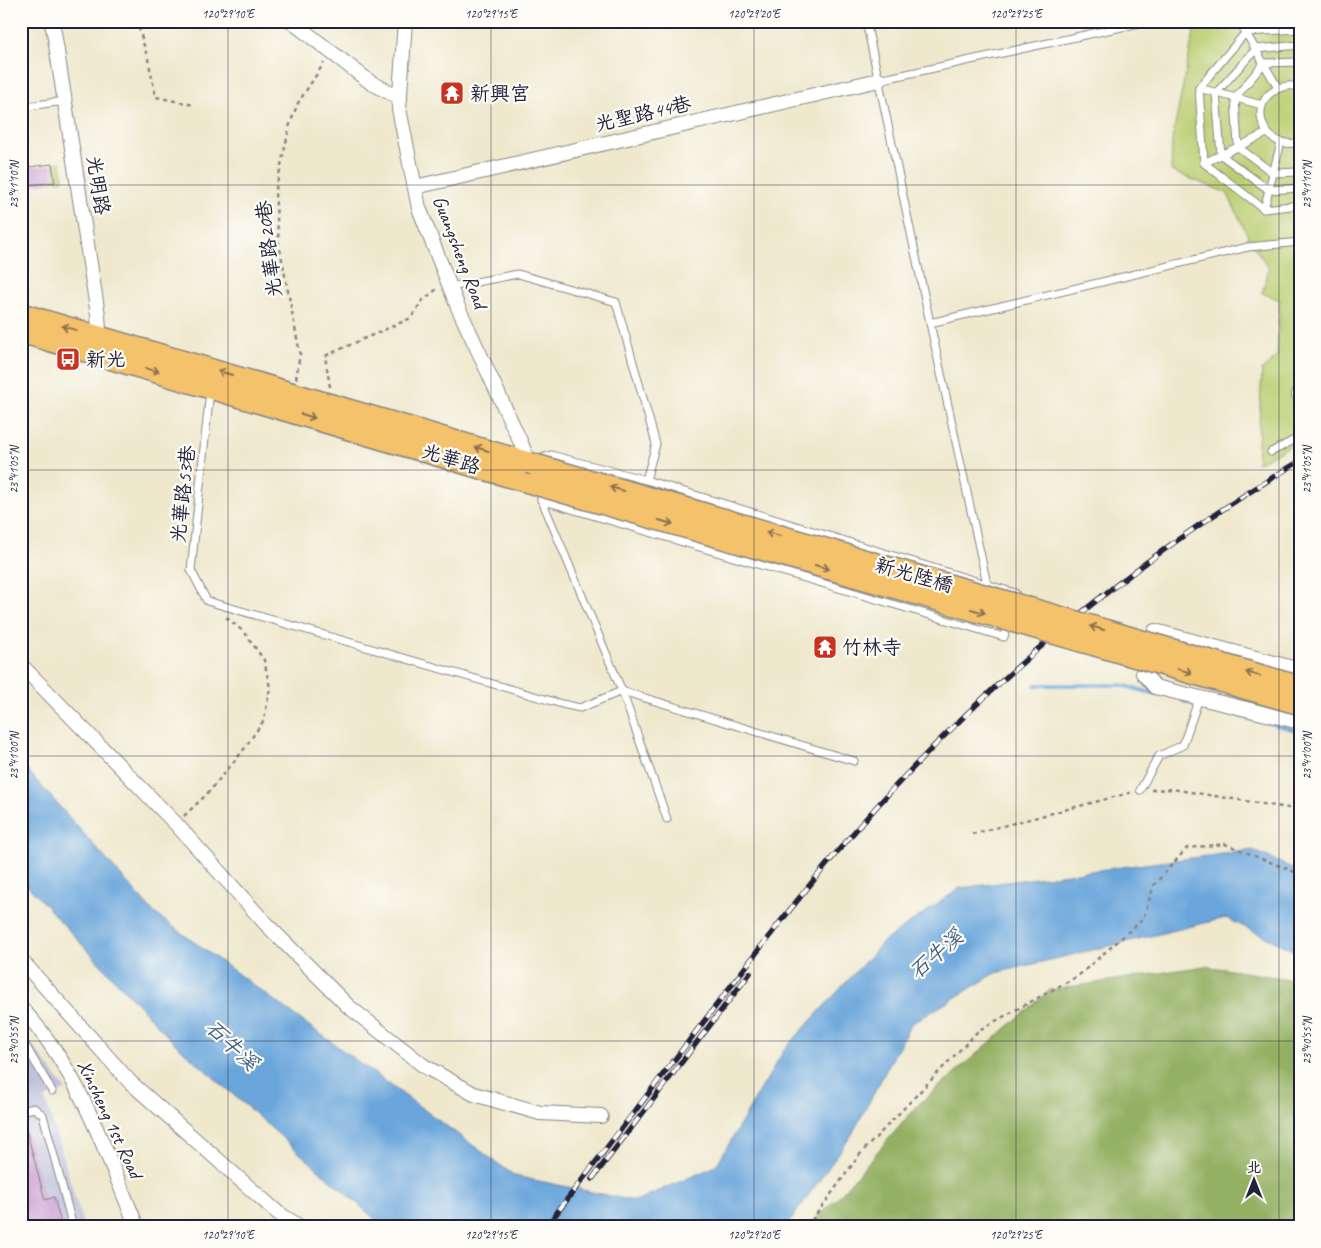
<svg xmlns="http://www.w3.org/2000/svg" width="1321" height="1248" font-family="Caveat,'LXGW WenKai TC',sans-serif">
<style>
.industrial{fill:#c0c2dd}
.green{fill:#bbce72;stroke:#6e7856}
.forest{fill:#94b164;stroke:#5b6a50}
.water{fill:#6ba6db;stroke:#46648b}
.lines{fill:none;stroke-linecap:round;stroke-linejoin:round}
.stream{stroke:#6ba6db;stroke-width:4}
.building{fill:#cb9ad2}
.lane-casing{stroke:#888584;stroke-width:9}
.street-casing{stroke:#888584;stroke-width:16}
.primary-casing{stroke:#888584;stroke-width:24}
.path{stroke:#888584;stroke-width:2.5;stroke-dasharray:4 4;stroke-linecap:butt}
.lane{stroke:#fff;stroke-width:7}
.street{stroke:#fff;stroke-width:14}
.primary{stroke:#f4c26a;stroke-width:21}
.rail-casing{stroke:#22223b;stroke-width:5.5}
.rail{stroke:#fdfcf7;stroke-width:4;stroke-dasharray:11;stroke-linecap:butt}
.primary-bridge-casing{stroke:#888584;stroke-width:24;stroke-linecap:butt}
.primary-bridge{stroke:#f4c26a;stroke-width:21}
.oneway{stroke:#8b7252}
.ticks{fill:none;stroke:#22223b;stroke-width:1;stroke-opacity:0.45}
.labels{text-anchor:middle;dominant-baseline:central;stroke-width:4.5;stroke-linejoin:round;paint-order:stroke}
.poi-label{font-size:20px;fill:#22223b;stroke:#fdfcf7;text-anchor:start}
.street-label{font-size:20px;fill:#22223b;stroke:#fdfcf7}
.water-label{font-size:21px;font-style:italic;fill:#435d83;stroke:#fdfcf7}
.neatline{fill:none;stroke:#22223b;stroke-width:2}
.ticks-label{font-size:12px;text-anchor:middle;fill:#22223b}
</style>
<rect width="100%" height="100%" fill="#fdfcf7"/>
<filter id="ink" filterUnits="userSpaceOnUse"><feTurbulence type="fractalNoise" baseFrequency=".02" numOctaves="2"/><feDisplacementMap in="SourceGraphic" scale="10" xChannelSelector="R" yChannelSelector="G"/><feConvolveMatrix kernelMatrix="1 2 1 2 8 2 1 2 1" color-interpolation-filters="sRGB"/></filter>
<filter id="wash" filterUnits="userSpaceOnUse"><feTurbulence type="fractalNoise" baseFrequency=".0096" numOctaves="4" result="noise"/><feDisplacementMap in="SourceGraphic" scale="20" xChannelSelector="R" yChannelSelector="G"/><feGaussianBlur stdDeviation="1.12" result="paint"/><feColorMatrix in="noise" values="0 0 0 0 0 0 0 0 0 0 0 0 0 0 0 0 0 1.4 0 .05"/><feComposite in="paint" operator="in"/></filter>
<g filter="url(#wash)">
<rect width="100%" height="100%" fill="#efe8cd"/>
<polygon class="industrial" points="21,1030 66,1090 45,1098 84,1227 21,1227"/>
<g class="green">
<polygon points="1196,21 1300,21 1300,441 1257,463 1262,370 1277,357 1280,300 1262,293 1269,268 1252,244 1227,193 1171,171 1172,140"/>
<polygon points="61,162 63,180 57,181 54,163"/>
</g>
<polygon class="forest" points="1205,966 1295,980 1300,985 1300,1227 807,1227 839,1196 919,1104 1050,990"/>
<polygon class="water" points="21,763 153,912 515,1176 635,1201 716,1166 784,1050 883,942 960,888 1253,850 1300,872 1300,954 1226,918 996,973 911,1024 851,1136 786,1227 384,1227 172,1041 21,879"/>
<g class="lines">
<g class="stream">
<polyline points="1035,685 1121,685 1156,694"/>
<polyline points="1183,701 1300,731"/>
</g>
</g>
<g id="blocks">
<g class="building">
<polygon points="52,164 55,182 21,186 21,168"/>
<polygon points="21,1122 24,1122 45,1200 54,1197 62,1227 21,1227"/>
</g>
</g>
</g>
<g filter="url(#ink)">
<use href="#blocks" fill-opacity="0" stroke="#888584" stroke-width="1"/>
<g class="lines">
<g class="lane-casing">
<g id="lane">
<polyline points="866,21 930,323 987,584"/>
<polyline points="1239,21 1278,88"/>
<polyline points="1300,29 1246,32 1199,88 1204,163 1264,209 1300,205"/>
<polyline points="1300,45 1256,49 1216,93 1221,155 1269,190 1300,188"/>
<polyline points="1300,62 1264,63 1235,98 1238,147 1273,173 1300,172"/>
<polyline points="879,80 1149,21"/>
<polyline points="1199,88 1262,105"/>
<path d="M1300,88C1293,85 1287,85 1280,88C1245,100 1262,153 1300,142"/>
<polyline points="21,107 65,101"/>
<polyline points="1204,163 1267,133"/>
<polyline points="1264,209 1281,142"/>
<polyline points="450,287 518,274 616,302 656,444 646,480 551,455 539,459"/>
<polyline points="930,323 1248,247 1300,242"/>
<polyline points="210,391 191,570 207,601 562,704 580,708 622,691 854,761"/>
<polyline points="1271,452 1300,437"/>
<polyline points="646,480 1015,593 1013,601"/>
<polyline points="541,498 622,691 667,819"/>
<polyline points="541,500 1004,637 1007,623"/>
<polyline points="1140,790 1159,756 1183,745 1199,698"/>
<polyline points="21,1038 52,1091"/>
<polyline points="21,1111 34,1108 43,1115 73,1227"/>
</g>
</g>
<g class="street-casing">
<g id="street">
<polyline points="51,21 54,32 98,315 100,345"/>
<polyline points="291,21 370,82 400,98"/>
<polyline points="405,21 399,109 419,208 457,305 521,443 530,466"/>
<polyline points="415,187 879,80"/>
<polyline points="1299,395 1300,392"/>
<polyline points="21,665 176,824 266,924 348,1006 424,1066 474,1094 540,1113 601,1116"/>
<polyline points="1300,670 1155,631 1143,673 1155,687 1300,722"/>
<polyline points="21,960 130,1082 278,1213 300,1227"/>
<path d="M21,1008C79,1069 105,1151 137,1227"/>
</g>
</g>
<g class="primary-casing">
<g id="primary">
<polyline points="21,314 529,463"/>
<polyline points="21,332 535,484"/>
</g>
</g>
<g class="path">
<polyline points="139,21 137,22 148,59 156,97 194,105"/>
<polyline points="296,379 300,354 279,244 275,193 290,124 298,103 324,63"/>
<polyline points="330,387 325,356 411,318 422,301 437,289"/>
<polyline points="1151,790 1172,789 1300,810"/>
<polyline points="184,816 207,794 242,752 264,720 270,688 264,660 245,633 226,617"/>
<polyline points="972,834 1133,792"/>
<polyline points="807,1227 861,1153 979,1030 1078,976 1143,919 1154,885 1187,848 1225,844 1300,874"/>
</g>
<use href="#lane" class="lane"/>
<use href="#street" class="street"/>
<use href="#primary" class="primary"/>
<g class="rail-casing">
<g id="rail">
<polyline points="592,1179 750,973"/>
<path d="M546,1227C602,1153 659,1080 715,1007C768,937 821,868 879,804C1001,670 1144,553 1300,461"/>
</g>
</g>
<use href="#rail" class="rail"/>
<g class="primary-bridge-casing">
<g id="primary-bridge">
<polyline points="529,463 1300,687"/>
<polyline points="535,484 1300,704"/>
</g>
</g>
<use href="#primary-bridge" class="primary-bridge"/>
</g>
<defs><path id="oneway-shaft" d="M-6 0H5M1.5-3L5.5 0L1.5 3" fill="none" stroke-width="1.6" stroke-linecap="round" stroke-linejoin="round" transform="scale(1.25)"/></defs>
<g class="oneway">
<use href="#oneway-shaft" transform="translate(69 328) rotate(-164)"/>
<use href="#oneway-shaft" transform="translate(152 370) rotate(16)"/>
<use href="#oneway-shaft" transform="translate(225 373) rotate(-164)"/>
<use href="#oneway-shaft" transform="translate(308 416) rotate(17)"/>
<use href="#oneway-shaft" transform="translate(482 449) rotate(-163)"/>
<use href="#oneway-shaft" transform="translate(617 489) rotate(-164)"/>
<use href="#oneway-shaft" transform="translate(666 522) rotate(16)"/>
<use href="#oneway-shaft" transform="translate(773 534) rotate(-164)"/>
<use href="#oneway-shaft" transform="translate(822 567) rotate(16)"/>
<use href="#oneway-shaft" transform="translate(978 611) rotate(16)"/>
<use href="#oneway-shaft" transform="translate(1097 628) rotate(-164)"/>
<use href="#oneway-shaft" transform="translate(1185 671) rotate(16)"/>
<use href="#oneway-shaft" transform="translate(1253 674) rotate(-164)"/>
</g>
</g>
<path class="ticks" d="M228,21V1227M491,21V1227M754,21V1227M1016,21V1227M1279,21V1227M21,185H1300M21,470H1300M21,756H1300M21,1041H1300"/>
<defs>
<g id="temple-square" transform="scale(1.25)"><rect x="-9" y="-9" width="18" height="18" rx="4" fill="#c8321e" stroke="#fdfcf7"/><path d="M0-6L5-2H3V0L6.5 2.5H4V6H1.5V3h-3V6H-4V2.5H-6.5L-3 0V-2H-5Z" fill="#fff"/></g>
<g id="bus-square" transform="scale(1.25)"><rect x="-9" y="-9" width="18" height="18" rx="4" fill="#c8321e" stroke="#fdfcf7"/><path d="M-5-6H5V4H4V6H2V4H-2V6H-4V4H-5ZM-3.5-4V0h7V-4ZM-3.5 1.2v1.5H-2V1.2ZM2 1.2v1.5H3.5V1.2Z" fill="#fff"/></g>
</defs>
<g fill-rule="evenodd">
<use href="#temple-square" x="452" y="93"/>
<use href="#bus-square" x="68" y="359"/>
<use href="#temple-square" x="825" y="647"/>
</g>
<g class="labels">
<g class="poi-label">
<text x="470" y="93">新興宮</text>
<text x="86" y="359">新光</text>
<text x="842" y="647">竹林寺</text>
</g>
<g class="street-label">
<text transform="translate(643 114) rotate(-13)">光聖路44巷</text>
<text transform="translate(98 185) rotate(81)">光明路</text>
<text transform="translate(269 249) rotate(-97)">光華路20巷</text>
<text transform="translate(460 252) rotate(69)">Guangsheng Road</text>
<text transform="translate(451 459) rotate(17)">光華路</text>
<text transform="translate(183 494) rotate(-84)">光華路53巷</text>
<text transform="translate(914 575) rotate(16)">新光陸橋</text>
<text transform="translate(110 1119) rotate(65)">Xinsheng 1st Road</text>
</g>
<g class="water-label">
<text transform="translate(936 954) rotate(-41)">石牛溪</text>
<text transform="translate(232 1045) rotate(43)">石牛溪</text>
</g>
</g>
<rect width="1321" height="1248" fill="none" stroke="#fdfcf7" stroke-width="55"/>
<g transform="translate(1254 1180)" stroke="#fdfcf7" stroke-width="4" paint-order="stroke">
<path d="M0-4L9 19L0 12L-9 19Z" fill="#22223b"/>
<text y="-8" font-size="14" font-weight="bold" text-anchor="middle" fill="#22223b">北</text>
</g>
<rect x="28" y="28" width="1266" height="1192" class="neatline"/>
<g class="ticks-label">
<text x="228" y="18">120°29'10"E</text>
<text x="491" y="18">120°29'15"E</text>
<text x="754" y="18">120°29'20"E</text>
<text x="1016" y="18">120°29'25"E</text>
<text transform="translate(14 185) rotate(-90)" y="4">23°41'10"N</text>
<text transform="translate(1307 185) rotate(-90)" y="4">23°41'10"N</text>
<text transform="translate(14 470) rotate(-90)" y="4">23°41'05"N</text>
<text transform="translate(1307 470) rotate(-90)" y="4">23°41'05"N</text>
<text transform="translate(14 756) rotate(-90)" y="4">23°41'00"N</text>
<text transform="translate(1307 756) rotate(-90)" y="4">23°41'00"N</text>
<text transform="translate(14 1041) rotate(-90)" y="4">23°40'55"N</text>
<text transform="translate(1307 1041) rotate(-90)" y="4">23°40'55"N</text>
<text x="228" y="1239">120°29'10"E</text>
<text x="491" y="1239">120°29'15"E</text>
<text x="754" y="1239">120°29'20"E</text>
<text x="1016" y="1239">120°29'25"E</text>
</g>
</svg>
